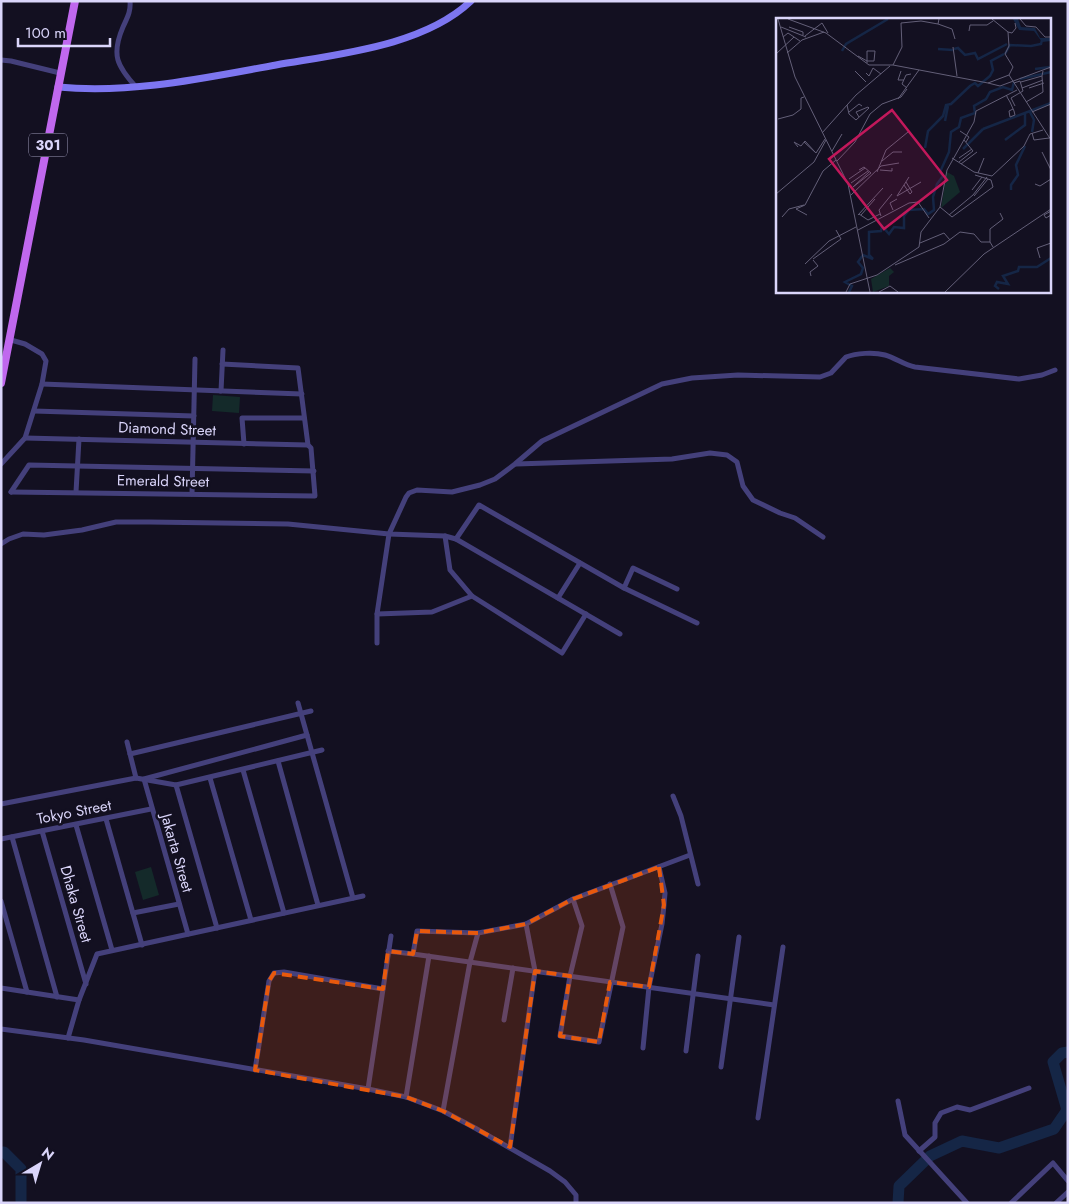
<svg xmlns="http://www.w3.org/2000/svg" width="1069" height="1204" font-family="Jost,sans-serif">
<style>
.green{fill:#142a2a}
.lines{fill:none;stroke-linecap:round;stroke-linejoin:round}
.river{stroke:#152646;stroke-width:11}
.street{stroke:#44407b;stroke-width:5}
.secondary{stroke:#7d76f0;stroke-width:7}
.primary{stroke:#c068ee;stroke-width:8}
.marked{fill:#e8590c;fill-opacity:0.2;stroke:#e8590c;stroke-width:4;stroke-dasharray:10 6;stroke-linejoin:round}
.labels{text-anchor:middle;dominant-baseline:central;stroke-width:5;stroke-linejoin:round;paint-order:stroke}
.shield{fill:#131021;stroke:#9e9ab9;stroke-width:1}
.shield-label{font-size:14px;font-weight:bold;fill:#dad5fa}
.street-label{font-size:15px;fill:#dad5fa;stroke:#131021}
.inset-river{fill:none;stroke:#152646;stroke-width:2.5}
.inset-road{fill:none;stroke:#635f78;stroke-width:1}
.view{fill:#c2185b;fill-opacity:0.15;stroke:#c2185b;stroke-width:2.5}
.inset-edge{fill:none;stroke:#dad5fa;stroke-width:2.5}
</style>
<rect width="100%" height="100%" fill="#131021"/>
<g class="green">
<polygon points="213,395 240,397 239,413 212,411"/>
<polygon points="151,867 159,895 143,900 135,872"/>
</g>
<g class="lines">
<g class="river">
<polyline points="1,1152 4,1152 21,1169 21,1203"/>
<polyline points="898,1203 899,1186 930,1156 962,1141 999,1148 1054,1129 1067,1110 1053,1062 1062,1053 1068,1052"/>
</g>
<g class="street">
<path d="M130,1C131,12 127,18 123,27C111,55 117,66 136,87"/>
<polyline points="1,60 11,61 60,73"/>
<polyline points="42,384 302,394"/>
<polyline points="221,391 223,350"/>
<polyline points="34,411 194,416"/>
<polyline points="25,438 308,445"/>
<polyline points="244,444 242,418 304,418"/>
<polyline points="1,464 25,438 42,384 46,361 42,354 25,344 11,340"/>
<polyline points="516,464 672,459 710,453 727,455 737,462 743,486 753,500 780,513 795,518 823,537"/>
<polyline points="11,492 315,496 311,448 308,445 298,368 222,364"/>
<polyline points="11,492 29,465 314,471"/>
<polyline points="76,492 79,439"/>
<polyline points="192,494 195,359"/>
<polyline points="445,536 450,570 472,596 562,653 586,614"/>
<polyline points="456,539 620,634"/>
<polyline points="1,544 9,539 23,534 44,535 82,530 116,522 149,522 288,524 389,534 445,536 456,539 479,505 624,588 697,623"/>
<polyline points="624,588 633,568 677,589"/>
<path d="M472,596L432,612L377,614L389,534L406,497L409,493L417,490L452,492L480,485L495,479L515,464L542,441L662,384L692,378L738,375L820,377L831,373L846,357C856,353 874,352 885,355C896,358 904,365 915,367L1019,379L1042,375L1055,370"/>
<polyline points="558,598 580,563"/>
<polyline points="377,643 377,614"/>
<polyline points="298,703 353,898"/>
<polyline points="127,742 136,778"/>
<polyline points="130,754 311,711"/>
<polyline points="278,761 318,905"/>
<polyline points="243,770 284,913"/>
<polyline points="210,778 251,920"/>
<polyline points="176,785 217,928"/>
<polyline points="673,796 681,816 698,884"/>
<polyline points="1,804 136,778 176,785 322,750"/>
<polyline points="106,819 142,945"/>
<polyline points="76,825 112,950"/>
<polyline points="42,831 86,984"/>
<polyline points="12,837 57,997"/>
<polyline points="1,839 151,809"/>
<polyline points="690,855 573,899 526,924 478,933 417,931 413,954 774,1005"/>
<polyline points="573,899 582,926 570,976 560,1036 599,1042 623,927 610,884"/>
<polyline points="1,901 27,992"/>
<polyline points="133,913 179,904"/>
<polyline points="188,934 144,779 307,735"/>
<polyline points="388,951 413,954"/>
<polyline points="1,988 79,1000"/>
<polyline points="504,1020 513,968"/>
<polyline points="1,1029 84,1040 368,1089 406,1097 443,1111 475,1128 550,1171 565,1182 576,1195 576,1203"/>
<polyline points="68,1038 79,1000 97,954 363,896"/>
<polyline points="643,1048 649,987 662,924 664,905 665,893 659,867"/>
<polyline points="686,1051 698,956"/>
<polyline points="721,1067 739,937"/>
<polyline points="255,1070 269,981 274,973 284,972 383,989"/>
<polyline points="368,1089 391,936"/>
<polyline points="406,1097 429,956"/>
<polyline points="898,1101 905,1135 967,1203"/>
<polyline points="443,1111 470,962 478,933"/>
<polyline points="758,1118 783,947"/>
<polyline points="510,1147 535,971 526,924"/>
<polyline points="919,1151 935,1137 935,1123 941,1113 957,1107 970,1110 1029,1088"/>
<polyline points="1011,1203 1053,1163 1068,1181"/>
<polyline points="1056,1203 1068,1192"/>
</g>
<path class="secondary" d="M58,87C132,94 204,78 276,65C338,54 424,46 471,1"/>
<polyline class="primary" points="1,383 75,1"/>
</g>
<path class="marked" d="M659,867L664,905L649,987L610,982L599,1042L560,1036L570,976L535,971L510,1147L443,1111L406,1097L255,1070L269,981L274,973L383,989L388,951L413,954L417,931L478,933L526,924L573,899Z"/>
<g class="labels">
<rect class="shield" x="29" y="133.5" width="38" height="23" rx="4"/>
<g class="shield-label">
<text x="48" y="145">301</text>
</g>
<g class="street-label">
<text transform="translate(167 429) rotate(2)">Diamond Street</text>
<text transform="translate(163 481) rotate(1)">Emerald Street</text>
<text transform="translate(74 812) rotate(-11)">Tokyo Street</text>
<text transform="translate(177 853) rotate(74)">Jakarta Street</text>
<text transform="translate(76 904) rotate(74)">Dhaka Street</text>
</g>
</g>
<g transform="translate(776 18)">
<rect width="275" height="275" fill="#131021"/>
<path d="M171,154L178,158L184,174L165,190ZM114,250L118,254L113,258V268L97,274L95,261Z" fill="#142a2a"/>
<path d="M237,1H242L245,9L259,10L264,20H275V23L266,24L258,13L243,12Z" fill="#152646"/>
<path class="inset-river" d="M162,31L177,32M178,31L182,30L189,37L199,35L202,41L231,26M66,33L70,26L112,1M229,36L234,27L255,28L265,26L266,22M259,51L274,49M244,61L275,54M254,94L258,102L256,114M169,103L172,88M207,111L275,85M229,122L249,107V95M149,130L152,113L167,98L170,87L175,86L194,68L199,65L202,68L214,58L217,52L215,43L228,36M187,131L207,111M235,172V167L242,157L240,147L249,128M223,271L219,268L221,264L232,266L227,258L242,253L243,249H261L275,240M73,274L76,268L69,264L85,256L87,250L82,244L87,237L97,241L93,237V214L105,213L106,208L113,216L118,209L128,210V198L133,192L148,191L152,196L158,192L157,179L161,166L167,158L164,154L173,134L175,114L183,109L185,100L199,95L198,88L210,81L214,74L227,69L236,72L238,64"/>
<path class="inset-road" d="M2,1L19,59L72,166L94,274M12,1L50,15L93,47H117L212,65L233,57L275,122M216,1L232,14M244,1L250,8L260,9L269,19H275M162,6L176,11L179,21M5,9L30,19M13,9L27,14V17M193,13L194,7H211L217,3M232,14L233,28L229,36L237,49L233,57M232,14L236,15L240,10L239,5M29,18L46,5L52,15M7,19L12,15L24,23M177,29L181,58M11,35L26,22L48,14M0,36L18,19M82,38L91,43H98L99,33H91V45M117,47L126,29L125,5L145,3L162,6L163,1M79,53L90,64M125,53L122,62H128M90,55L93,58L97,50L105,56M245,64L266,58L267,53M212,65L224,68L275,49M238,65L244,63L247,73L235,80L239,88M131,70L126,66L130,57L135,56M246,70L267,62M253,70L268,65M230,77L231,78V79L234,84L238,93L239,97L234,99L233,93L237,91M122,81L143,52M250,84L267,74L266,58M71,87L73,96L80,102L93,90L92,89L80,94L83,99M73,94L83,86L86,88M256,94L275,86M2,101L17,97L25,91V80L28,79M184,113L193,119L190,124M46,115L80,77L114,48M256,115L258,122L273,120M28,124L40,135L49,121M22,129L18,124L25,128L29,123L39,134M56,133L66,116M266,134L275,152M176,140L198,154L216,158L248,128L254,116L267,112M183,140L196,131M61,143L79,124L94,96L106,86L125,79L131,71M106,143L117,134H126M183,144L197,133L188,122M185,146L201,134M104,152L116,153V150M101,154L110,132L132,114M202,155L208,140M133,159L121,178L145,164M73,161L89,150M75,165L92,153M259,166L264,168L275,161M128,167L134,176L136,174L130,164M77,169L95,155L88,149L83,152M77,169L93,154M196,172L206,159M0,176L38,144L50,122M75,177L105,148L123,145M198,178L212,161M164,189L176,199L217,169L215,162L199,157M117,192L114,185L121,181M275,193L268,197L270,200L275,197M83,196L92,202L104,196M31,197L20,191L29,187L47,153L60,142M82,197L107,170M85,197L99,181M173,197L197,177L211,159M105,198L103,192L116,176M6,199L13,191L28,187M82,212L133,185L142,184L153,200M214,224V211L227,201L224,195M144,225L168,215L174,222M264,240L261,230L275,225M37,241L65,221L60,212M29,246L53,223L80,209M119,247L168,226L184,214L198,216L205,224H214L217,229M35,258L34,254L42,248L37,242M70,274L74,266L101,257L143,229L145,214L164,189L171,152L198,104L200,93L241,72M103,274L114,268L122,274M169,274L208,236L275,191"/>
<path class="view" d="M116,92L171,162L108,211L53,141Z"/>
<rect width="275" height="275" class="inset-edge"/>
</g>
<rect width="1069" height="1204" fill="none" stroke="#dad5fa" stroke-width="5"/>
<g transform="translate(40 1164) rotate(38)" stroke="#131021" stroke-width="4" paint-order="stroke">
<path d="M0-4L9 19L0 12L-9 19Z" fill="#dad5fa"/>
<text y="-8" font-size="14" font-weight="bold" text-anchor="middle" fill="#dad5fa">N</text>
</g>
<path d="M18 38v8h92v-8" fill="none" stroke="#dad5fa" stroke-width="2.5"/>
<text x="25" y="38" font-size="15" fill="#dad5fa" stroke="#131021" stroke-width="4" paint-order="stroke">100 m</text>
</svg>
